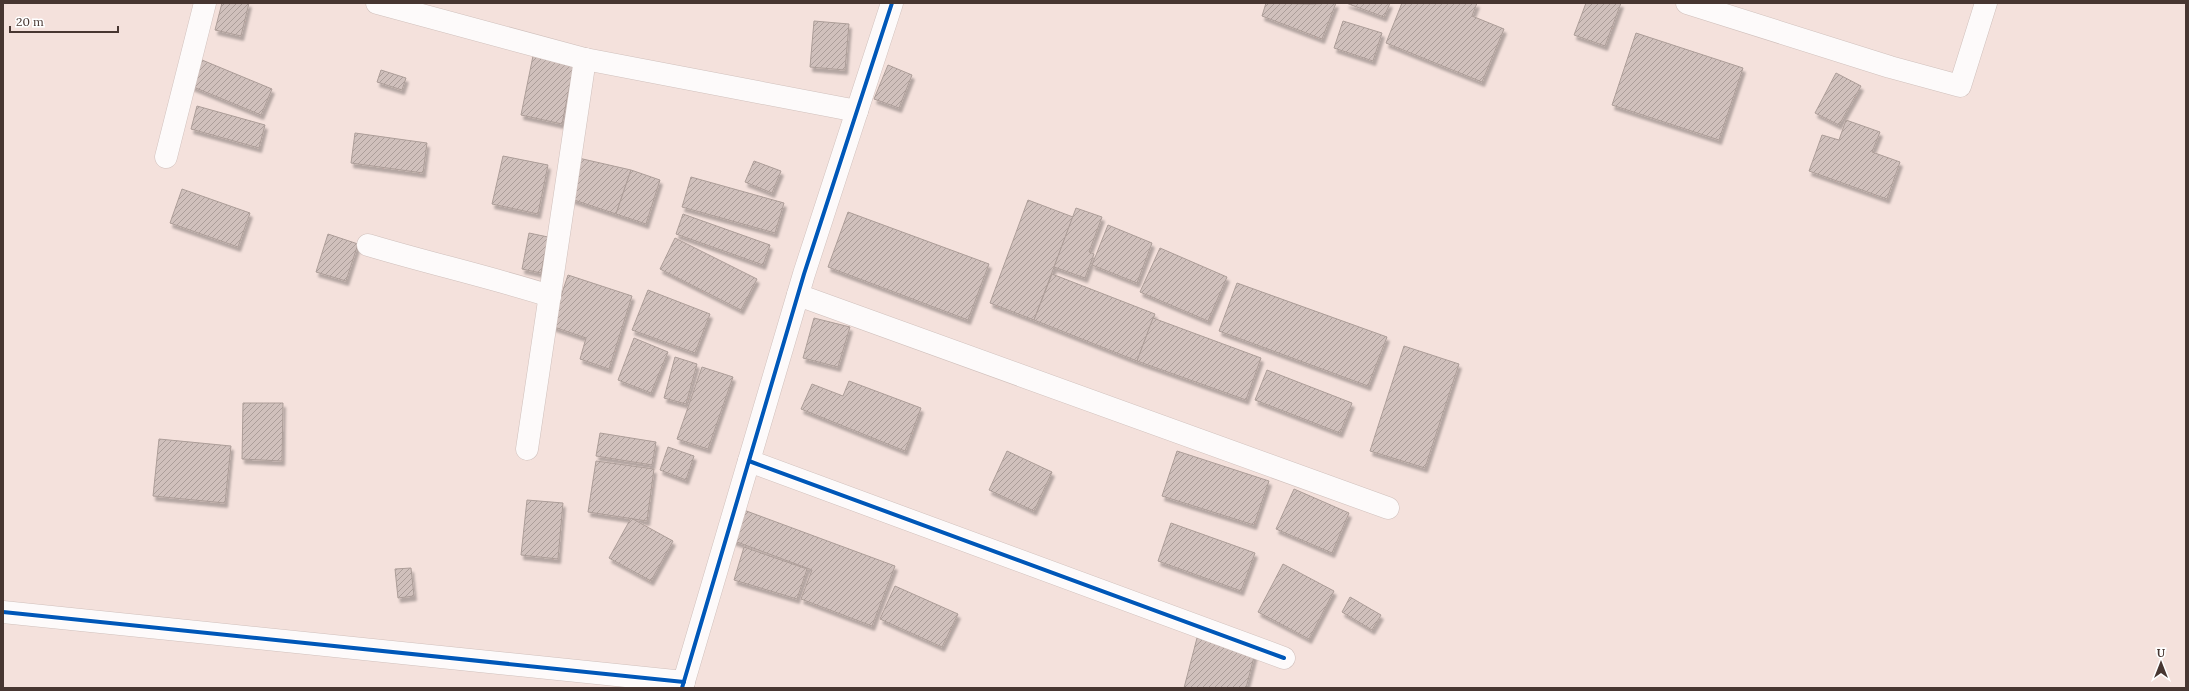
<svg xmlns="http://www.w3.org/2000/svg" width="2189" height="691" font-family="Lora,serif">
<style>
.building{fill:url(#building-hatch);stroke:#ac9d98;filter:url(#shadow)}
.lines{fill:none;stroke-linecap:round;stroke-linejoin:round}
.minor-casing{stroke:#d0c0bc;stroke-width:23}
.minor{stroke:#fdfafa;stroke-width:22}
.cycleway-casing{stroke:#fff;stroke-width:6}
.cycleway{stroke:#0057b8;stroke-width:4}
</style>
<defs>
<pattern id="building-hatch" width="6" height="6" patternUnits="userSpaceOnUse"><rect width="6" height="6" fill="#d0c0bc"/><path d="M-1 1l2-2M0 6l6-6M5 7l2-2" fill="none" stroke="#ab9d99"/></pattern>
<filter id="shadow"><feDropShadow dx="2.5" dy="4.5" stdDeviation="1" flood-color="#0004"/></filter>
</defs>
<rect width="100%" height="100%" fill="#f4e1dc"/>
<g class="building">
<polygon points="222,3 249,3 241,36 215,30"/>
<polygon points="1266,3 1309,4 1336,3 1322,39 1262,16"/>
<polygon points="1346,3 1390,3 1384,17"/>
<polygon points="1402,3 1477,3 1472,16 1504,29 1482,82 1386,43"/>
<polygon points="1586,3 1621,3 1605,46 1574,35"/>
<polygon points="814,21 849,24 845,70 810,67"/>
<polygon points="1343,21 1382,33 1373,61 1334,48"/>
<polygon points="1636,33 1743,68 1719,140 1612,105"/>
<polygon points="534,51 575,59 562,124 521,115"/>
<polygon points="202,60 272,89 261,115 191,86"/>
<polygon points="888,65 912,75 899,108 874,99"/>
<polygon points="381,70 406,78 402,90 377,82"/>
<polygon points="1836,73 1861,86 1839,125 1815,113"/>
<polygon points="197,106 265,125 259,148 191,129"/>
<polygon points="1846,120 1880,132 1872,152 1900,162 1887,199 1809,171 1822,135 1839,140"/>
<polygon points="355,133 427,143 423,173 351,163"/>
<polygon points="503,156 548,165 538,214 492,204"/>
<polygon points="574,157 631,170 616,214 568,198"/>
<polygon points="754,161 781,171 772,193 745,182"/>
<polygon points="631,170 660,180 646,224 616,214"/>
<polygon points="691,177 784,203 775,233 682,207"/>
<polygon points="182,189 250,213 238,247 170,223"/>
<polygon points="1028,200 1073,217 1034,320 990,303"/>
<polygon points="1076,208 1102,217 1089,252 1094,254 1085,278 1054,267"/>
<polygon points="848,212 989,264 968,320 828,267"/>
<polygon points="683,214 770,245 763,265 676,234"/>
<polygon points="1108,225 1152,243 1137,283 1092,265"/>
<polygon points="529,233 548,237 541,273 522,269"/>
<polygon points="328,234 358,244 346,281 316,272"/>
<polygon points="675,238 757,279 741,310 660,269"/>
<polygon points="1160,248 1227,277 1208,321 1140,292"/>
<polygon points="1052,274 1155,314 1137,361 1034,320"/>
<polygon points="568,275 632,296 609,369 580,359 586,338 551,326"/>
<polygon points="1237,283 1387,337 1368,386 1219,331"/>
<polygon points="648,290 710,314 695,353 632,330"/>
<polygon points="814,318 850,327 838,367 803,358"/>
<polygon points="1153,318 1261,358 1246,400 1137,361"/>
<polygon points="634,338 668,352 651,393 618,380"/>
<polygon points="1404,346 1459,364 1425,468 1370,451"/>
<polygon points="675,357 697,364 686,404 664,398"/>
<polygon points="702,367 733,377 708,449 677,439"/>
<polygon points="1267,370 1352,403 1340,433 1255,400"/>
<polygon points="849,381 921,408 905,451 801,409 812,384 843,396"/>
<polygon points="243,403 283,403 282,461 242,459"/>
<polygon points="600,433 656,442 652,465 596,456"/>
<polygon points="159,439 231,446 225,503 153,496"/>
<polygon points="668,447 694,456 686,480 660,470"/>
<polygon points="1007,451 1052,472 1034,511 989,490"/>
<polygon points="1177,451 1269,481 1254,525 1162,496"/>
<polygon points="596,461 654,469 647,521 588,512"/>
<polygon points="1294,489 1349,513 1332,553 1276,529"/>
<polygon points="527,500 563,503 558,559 521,555"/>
<polygon points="741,509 895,566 872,626 801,599 812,570 729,539"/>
<polygon points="631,518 673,541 651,581 609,558"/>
<polygon points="1171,523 1255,553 1241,591 1158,561"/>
<polygon points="744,547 807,569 797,599 734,580"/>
<polygon points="1283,564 1334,591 1309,639 1258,612"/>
<polygon points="411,568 414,596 398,598 395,569"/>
<polygon points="895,586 958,614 942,647 880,619"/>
<polygon points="1350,597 1381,615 1372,630 1342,612"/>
<polygon points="1197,638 1255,653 1246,688 1184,688"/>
</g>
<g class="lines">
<g class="minor-casing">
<g id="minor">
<polyline points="377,3 585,59 857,111"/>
<polyline points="1687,3 1890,67 1960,86 1986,3"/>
<polyline points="166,157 205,3"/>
<path d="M368,245C428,263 490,277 550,296"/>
<polyline points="798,295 1388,508"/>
<polyline points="527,449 585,59"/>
<polyline points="749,461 1284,658"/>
<polyline points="3,612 684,682"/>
<polyline points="682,688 804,274 892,3"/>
</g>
</g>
<use href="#minor" class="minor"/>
<g class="cycleway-casing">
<g id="cycleway">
<polyline points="749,461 1284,658"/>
<polyline points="3,612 684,682"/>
<polyline points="682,688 804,274 892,3"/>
</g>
</g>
<use href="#cycleway" class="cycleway"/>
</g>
<rect width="2189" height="691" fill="none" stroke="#473631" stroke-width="8"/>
<g transform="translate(2161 663)" stroke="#ffffff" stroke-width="3" paint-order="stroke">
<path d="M0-3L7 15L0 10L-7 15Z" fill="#473631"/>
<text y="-6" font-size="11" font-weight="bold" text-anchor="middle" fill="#473631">U</text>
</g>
<path d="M10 26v6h108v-6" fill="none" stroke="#473631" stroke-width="2"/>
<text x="16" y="26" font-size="12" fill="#473631" stroke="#ffffff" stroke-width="3" paint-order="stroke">20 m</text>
</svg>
